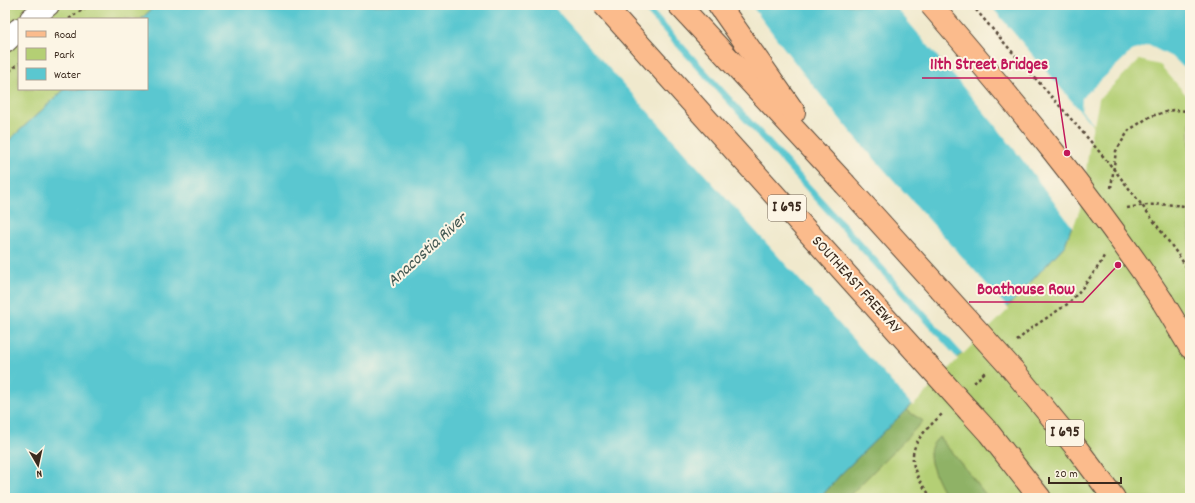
<svg xmlns="http://www.w3.org/2000/svg" width="1195" height="503" font-family="Dekko,sans-serif">
<style>
.green{fill:#b4cf74;stroke:#787c49}
.forest{fill:#8fb266;stroke:#656e42}
.water{fill:#5ac7d0;stroke:#4a7877}
.pier{fill:#f0e9cd}
.lines{fill:none;stroke-linecap:round;stroke-linejoin:round}
.minor-casing{stroke:#564738;stroke-width:24}
.major-casing{stroke:#564738;stroke-width:24}
.highway-casing{stroke:#564738;stroke-width:24}
.path{stroke:#564738;stroke-width:2.5;stroke-dasharray:3 3;stroke-linecap:butt}
.minor{stroke:#fff;stroke-width:22}
.major{stroke:#fbbb8c;stroke-width:22}
.highway{stroke:#fbbb8c;stroke-width:22}
.major-bridge-casing{stroke:#564738;stroke-width:24;stroke-linecap:butt}
.highway-bridge-casing{stroke:#564738;stroke-width:24;stroke-linecap:butt}
.path-bridge{stroke:#564738;stroke-width:2.5;stroke-dasharray:3 3;stroke-linecap:butt}
.major-bridge{stroke:#fbbb8c;stroke-width:22}
.highway-bridge{stroke:#fbbb8c;stroke-width:22}
.labels{text-anchor:middle;dominant-baseline:central;stroke-width:4;stroke-linejoin:round;paint-order:stroke}
.shield{fill:#fcf5e5;stroke:#75675a;stroke-width:1}
.shield-label{font-size:15px;font-weight:bold;fill:#3b2a1e}
.street-label{font-size:16px;fill:#3b2a1e;stroke:#fcf5e5}
.water-label{font-size:17px;font-style:italic;fill:#445953;stroke:#fcf5e5}
.leader{fill:none;stroke:#c2185b;stroke-width:1.5}
.callout-dot{fill:#c2185b;stroke:#fcf5e5;stroke-width:1.5}
.callout-label{font-size:17px;text-anchor:middle;font-weight:bold;fill:#c2185b;stroke:#fcf5e5;stroke-width:4;stroke-linejoin:round;paint-order:stroke}
</style>
<rect width="100%" height="100%" fill="#fcf5e5"/>
<filter id="ink" filterUnits="userSpaceOnUse"><feTurbulence type="fractalNoise" baseFrequency=".025" numOctaves="2"/><feDisplacementMap in="SourceGraphic" scale="8" xChannelSelector="R" yChannelSelector="G"/><feConvolveMatrix kernelMatrix="1 2 1 2 8 2 1 2 1" color-interpolation-filters="sRGB"/></filter>
<filter id="wash" filterUnits="userSpaceOnUse"><feTurbulence type="fractalNoise" baseFrequency=".012" numOctaves="4" result="noise"/><feDisplacementMap in="SourceGraphic" scale="16" xChannelSelector="R" yChannelSelector="G"/><feGaussianBlur stdDeviation="0.9" result="paint"/><feColorMatrix in="noise" values="0 0 0 0 0 0 0 0 0 0 0 0 0 0 0 0 0 1.4 0 .05"/><feComposite in="paint" operator="in"/></filter>
<g filter="url(#wash)">
<rect width="100%" height="100%" fill="#f0e9cd"/>
<g class="green">
<polygon points="5,5 156,5 141,19 19,19 19,89 65,89 5,144"/>
<polygon points="1139,58 1161,63 1190,97 1190,498 820,498 841,474 1016,298 1065,245 1097,98"/>
</g>
<g class="forest">
<polygon points="906,410 923,421 887,458 847,498 820,498 841,474"/>
<path d="M939,437L968,472L986,495L984,498H947C941,487 929,466 930,453C930,447 935,441 939,437Z"/>
</g>
<polygon class="water" points="156,5 1190,5 1190,97 1161,63 1139,58 1097,98 1089,134 1079,206 1065,245 1016,298 898,418 841,474 820,498 5,498 5,144 65,89 147,89 147,19 141,19"/>
<g class="pier">
<polygon points="552,5 639,5 958,359 913,406"/>
<polygon points="648,5 751,5 799,68 853,135 1009,309 963,354"/>
<polygon points="894,5 990,5 1093,126 1091,135 1081,206 1073,228 1028,167 999,130"/>
<polygon points="1148,45 1174,58 1190,74 1190,97 1189,98 1160,65 1139,60 1099,99 1094,125 1081,110 1082,98 1132,51"/>
</g>
</g>
<g filter="url(#ink)">
<g class="lines">
<g class="minor-casing">
<g id="minor">
<polyline points="31,19 48,5"/>
<polyline points="5,42 19,29"/>
</g>
</g>
<g class="major-casing">
<polyline id="major" points="1163,302 1190,347"/>
</g>
<g class="highway-casing">
<g id="highway">
<polyline points="679,5 844,183"/>
<polyline points="719,5 794,112"/>
<polyline points="1013,370 1075,446 1114,498"/>
<polyline points="969,411 989,433 1040,498"/>
</g>
</g>
<g class="path">
<polyline points="69,19 89,5"/>
<polyline points="5,75 19,63"/>
<polyline points="1111,188 1116,151 1129,130 1151,116 1173,110 1190,111"/>
<path d="M1127,208C1148,204 1169,203 1190,207"/>
<polyline points="1017,341 1030,329 1069,303 1083,287 1100,264 1104,256"/>
<polyline points="974,383 985,372"/>
<path d="M932,498C927,491 920,483 917,475C904,447 924,432 942,414"/>
</g>
<use href="#minor" class="minor"/>
<use href="#major" class="major"/>
<use href="#highway" class="highway"/>
<g class="major-bridge-casing">
<path id="major-bridge" d="M931,5C1013,100 1094,197 1163,302"/>
</g>
<g class="highway-bridge-casing">
<g id="highway-bridge">
<polyline points="604,5 969,411"/>
<polyline points="844,183 1013,370"/>
</g>
</g>
<path class="path-bridge" d="M972,5C1013,54 1056,101 1097,149C1130,188 1161,230 1190,272"/>
<use href="#major-bridge" class="major-bridge"/>
<use href="#highway-bridge" class="highway-bridge"/>
</g>
</g>
<g class="labels">
<g class="shield">
<rect x="768" y="195" width="38" height="26" rx="3"/>
<rect x="1046" y="420" width="38" height="26" rx="3"/>
</g>
<g class="shield-label">
<text x="787" y="208">I 695</text>
<text x="1065" y="433">I 695</text>
</g>
<g class="street-label">
<text transform="translate(856 285) rotate(48)">SOUTHEAST FREEWAY</text>
</g>
<g class="water-label">
<text transform="translate(428 251) rotate(-42)">Anacostia River</text>
</g>
</g>
<path class="leader" d="M1067 153L1056 78H922M1118 265L1083 302H969"/>
<g class="callout-dot">
<circle cx="1067" cy="153" r="4"/>
<circle cx="1118" cy="265" r="4"/>
</g>
<g class="callout-label">
<text x="989" y="69">11th Street Bridges</text>
<text x="1026" y="294">Boathouse Row</text>
</g>
<rect width="1195" height="503" fill="none" stroke="#fcf5e5" stroke-width="20"/>
<rect x="18" y="18" width="130" height="72" fill="#fcf5e5" stroke="#afa495"/>
<rect x="26" y="31" width="20" height="6" fill="#fbbb8c" stroke="#afa495"/>
<text x="54" y="38" font-size="12" fill="#3b2a1e">Road</text>
<rect x="26" y="48" width="20" height="12" fill="#b4cf74" stroke="#afa495"/>
<text x="54" y="58" font-size="12" fill="#3b2a1e">Park</text>
<rect x="26" y="68" width="20" height="12" fill="#5ac7d0" stroke="#afa495"/>
<text x="54" y="78" font-size="12" fill="#3b2a1e">Water</text>
<g transform="translate(38 465) rotate(171)" stroke="#fcf5e5" stroke-width="3" paint-order="stroke">
<path d="M0-3L7 15L0 10L-7 15Z" fill="#3b2a1e"/>
<text y="-6" font-size="11" font-weight="bold" text-anchor="middle" fill="#3b2a1e">N</text>
</g>
<path d="M1049 477v6h72v-6" fill="none" stroke="#3b2a1e" stroke-width="2"/>
<text x="1055" y="477" font-size="12" fill="#3b2a1e" stroke="#fcf5e5" stroke-width="3" paint-order="stroke">20 m</text>
</svg>
